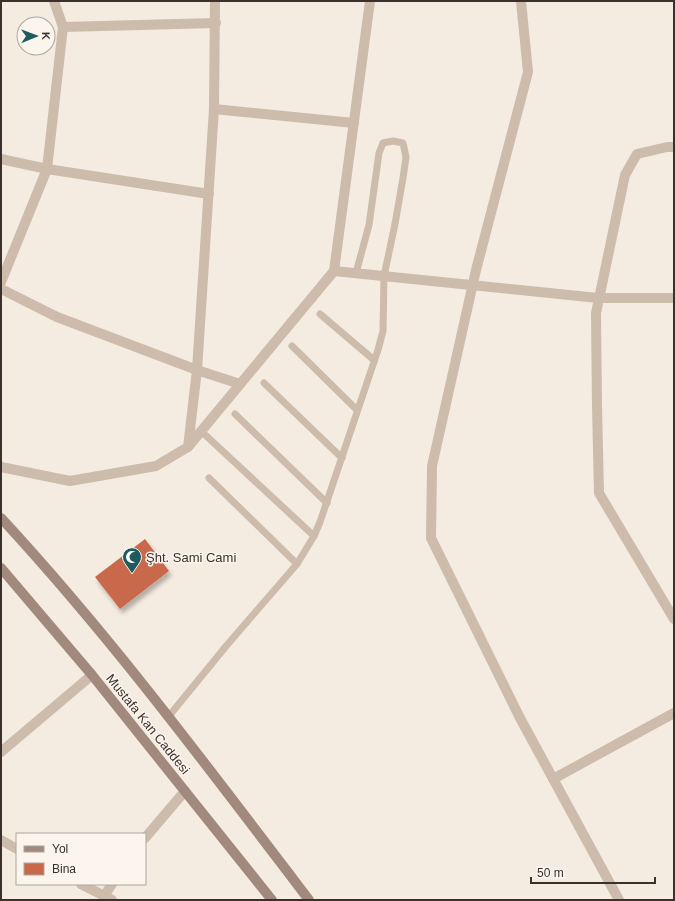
<svg xmlns="http://www.w3.org/2000/svg" width="675" height="901" font-family="Arial,sans-serif">
<style>
.building{fill:#c8694b;filter:url(#shadow)}
.lines{fill:none;stroke-linecap:round;stroke-linejoin:round}
.lane{stroke:#cdbbac;stroke-width:7}
.street{stroke:#cdbbac;stroke-width:10}
.secondary{stroke:#a18a7d;stroke-width:10}
.labels{text-anchor:middle;dominant-baseline:central;stroke-width:3;stroke-linejoin:round;paint-order:stroke}
.poi-label{font-size:13px;fill:#3b302b;stroke:#fbf5ee;text-anchor:start}
.street-label{font-size:13px;fill:#3b302b;stroke:#fbf5ee}
</style>
<defs>
<filter id="shadow"><feDropShadow dx="2.5" dy="4.5" stdDeviation="2" flood-color="#0004"/></filter>
</defs>
<rect width="100%" height="100%" fill="#f4ebe1"/>
<polygon class="building" points="145,539 169,571 120,609 95,577"/>
<g class="lines">
<g class="lane">
<polyline points="320,314 374,360"/>
<polyline points="292,346 357,410"/>
<polyline points="264,383 342,458"/>
<polyline points="235,414 327,503"/>
<polyline points="201,431 314,536"/>
<polyline points="209,478 297,564"/>
<polyline points="169,716 227,645 297,564 314,536 320,522 378,350 383,331 384,276 395,224 403,178 406,157 403,143 393,141 383,143 379,153 369,225 356,273"/>
</g>
<g class="street">
<polyline points="54,1 63,27 47,169 209,194"/>
<polyline points="521,1 528,72 476,270 432,466 431,538 520,718 619,900"/>
<polyline points="63,27 216,23"/>
<polyline points="214,109 354,123"/>
<polyline points="674,147 667,147 637,154 625,175 596,313 597,406 599,493 674,619"/>
<polyline points="1,159 47,169 1,282"/>
<polyline points="334,271 598,298 674,298"/>
<polyline points="1,289 57,317 197,370 240,384"/>
<polyline points="188,447 197,370 214,109 215,1"/>
<polyline points="1,467 70,481 156,466 188,447 334,271 370,1"/>
<polyline points="1,752 92,675"/>
<polyline points="553,779 674,713"/>
<polyline points="145,838 185,791"/>
<polyline points="1,840 17,849"/>
<polyline points="81,884 112,900"/>
<polyline points="104,900 104,896 112,884"/>
</g>
<g class="secondary">
<path d="M1,518C112,638 210,770 309,900"/>
<polyline points="1,568 92,675 272,900"/>
</g>
</g>
<defs>
<g id="mosque-pin" transform="scale(1)"><path d="M0 17L-7.5 6A9.5 9.5 0 1 1 7.5 6Z" fill="#1f5a5e" stroke="#fbf5ee"/><path d="M3.5-4.9A6 6 0 1 0 3.5 4.9A5 5 0 1 1 3.5-4.9Z" fill="#fff"/></g>
</defs>
<g fill-rule="evenodd">
<use href="#mosque-pin" x="132" y="557"/>
</g>
<g class="labels">
<g class="poi-label">
<text x="146" y="557">Şht. Sami Cami</text>
</g>
<g class="street-label">
<text transform="translate(148 724) rotate(51)">Mustafa Kan Caddesi</text>
</g>
</g>
<rect width="675" height="901" fill="none" stroke="#3b302b" stroke-width="4"/>
<rect x="16" y="833" width="130" height="52" fill="#fbf5ee" stroke="#aea6a0"/>
<rect x="24" y="846" width="20" height="6" fill="#a18a7d" stroke="#aea6a0"/>
<text x="52" y="853" font-size="12" fill="#3b302b">Yol</text>
<rect x="24" y="863" width="20" height="12" fill="#c8694b" stroke="#aea6a0"/>
<text x="52" y="873" font-size="12" fill="#3b302b">Bina</text>
<g transform="translate(36 36) rotate(89)"><circle r="19" fill="#fbf5ee" stroke="#aea6a0"/>
<path d="M0-3L7 15L0 10L-7 15Z" fill="#1f5a5e"/>
<text y="-6" font-size="11" font-weight="bold" text-anchor="middle" fill="#3b302b">K</text>
</g>
<path d="M531 877v6h124v-6" fill="none" stroke="#3b302b" stroke-width="2"/>
<text x="537" y="877" font-size="12" fill="#3b302b" stroke="#fbf5ee" stroke-width="3" paint-order="stroke">50 m</text>
</svg>
